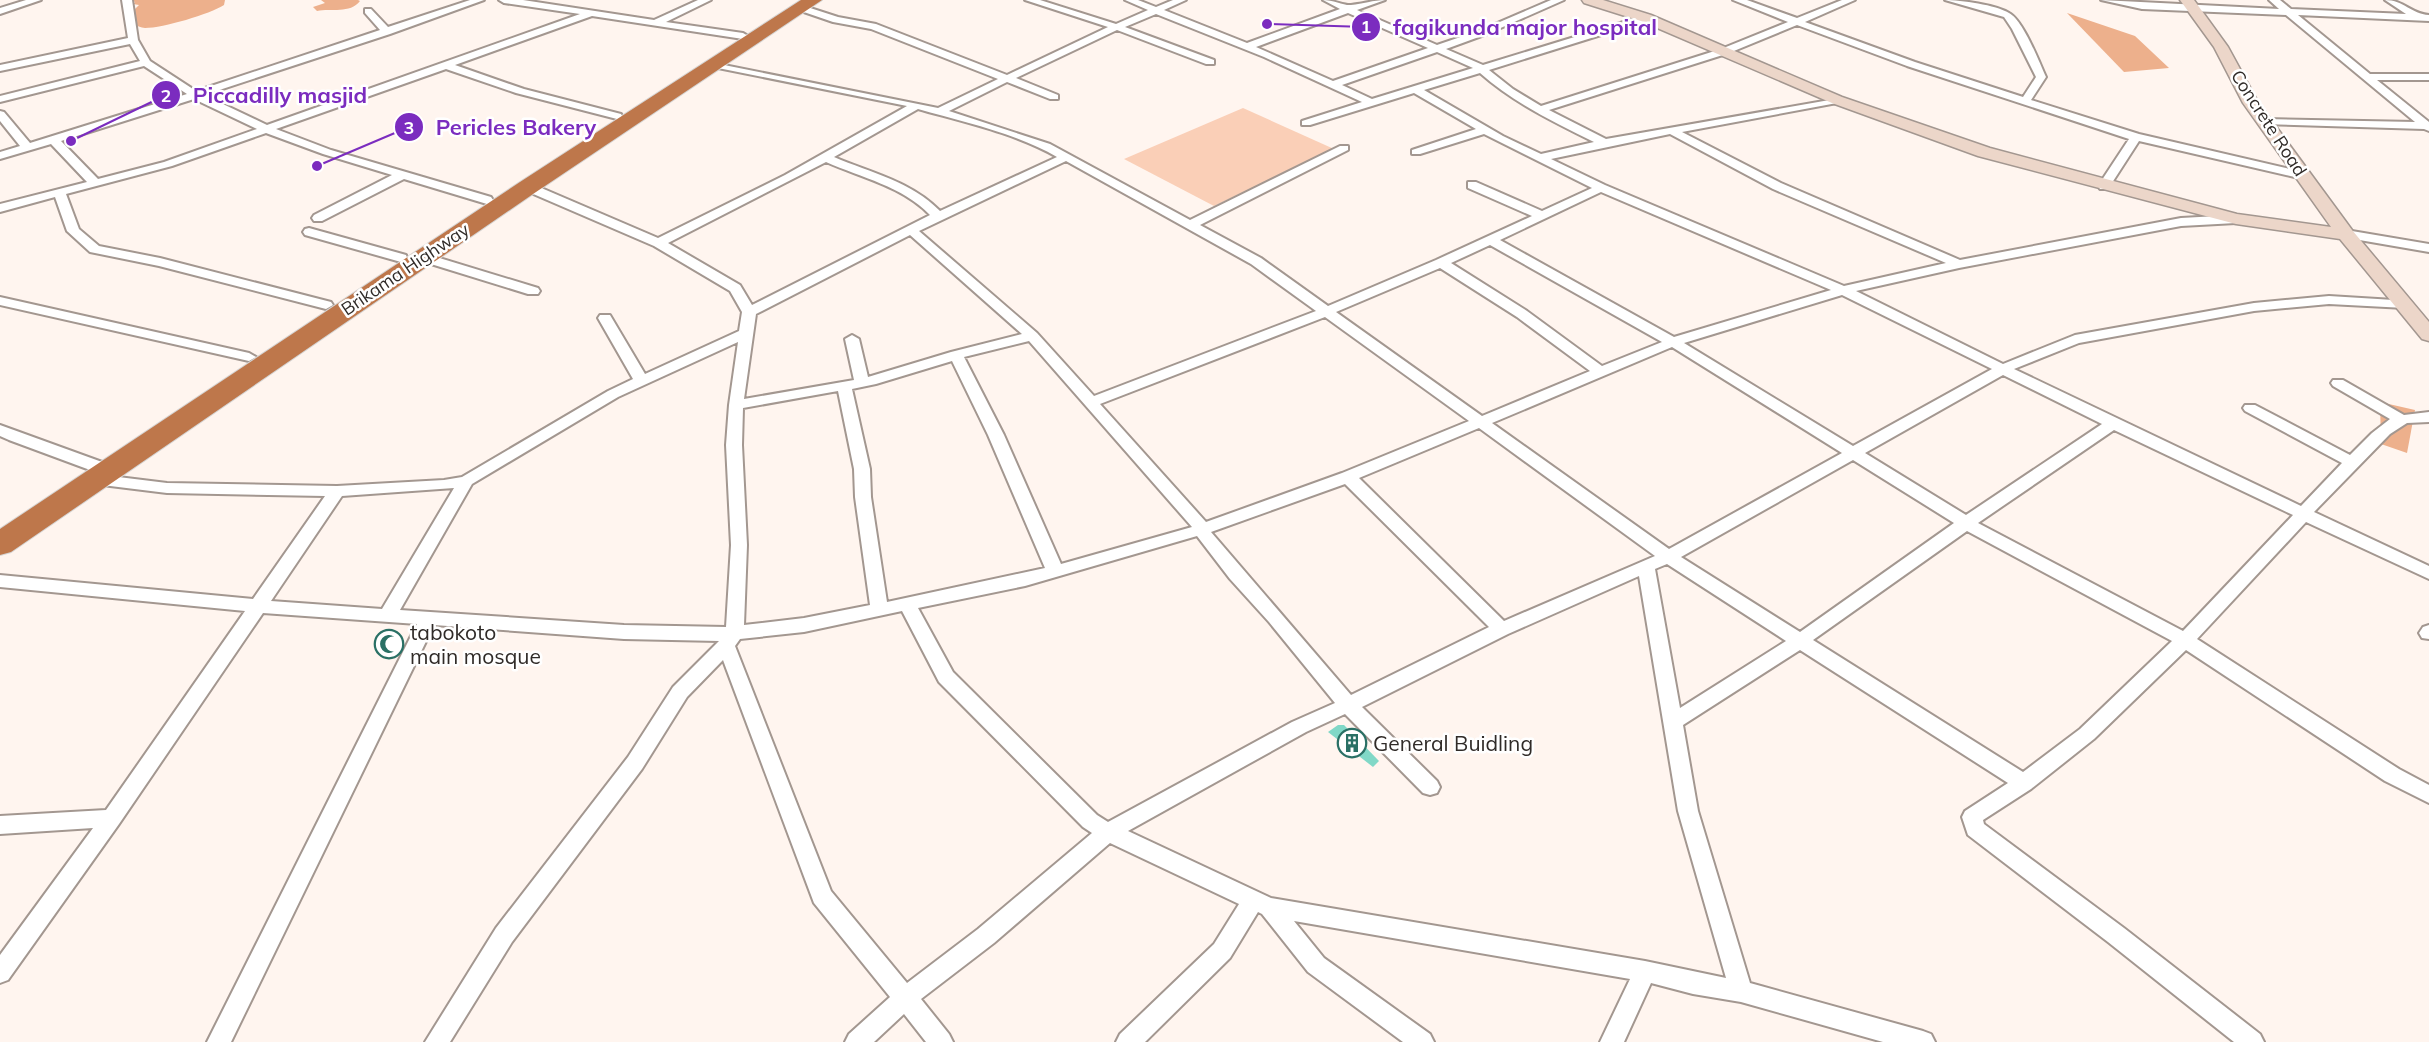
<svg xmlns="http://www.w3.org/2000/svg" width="2429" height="1042" font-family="Mulish,sans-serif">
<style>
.green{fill:#facfb7}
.forest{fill:#edb08c}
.building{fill:#81d8c7}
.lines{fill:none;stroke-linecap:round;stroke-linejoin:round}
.street-casing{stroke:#a39790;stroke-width:4}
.secondary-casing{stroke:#a39790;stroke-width:3}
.highway-casing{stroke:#d6d5d4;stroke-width:2}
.street{fill:#fff;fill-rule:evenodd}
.secondary{fill:#ecd6c9;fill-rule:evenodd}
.highway{fill:#be774b;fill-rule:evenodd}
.labels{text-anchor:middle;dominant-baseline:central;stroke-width:5;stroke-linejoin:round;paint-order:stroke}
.far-street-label{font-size:18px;fill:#302b28;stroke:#fff}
.poi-label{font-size:21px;fill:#302b28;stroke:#fff;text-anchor:start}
.leader{fill:none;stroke:#7b2cbf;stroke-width:2}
.callout-dot{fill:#7b2cbf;stroke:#fff;stroke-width:2}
.mark-label{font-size:18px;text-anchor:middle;font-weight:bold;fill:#fff}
.callout-label{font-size:22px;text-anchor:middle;font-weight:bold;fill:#7b2cbf;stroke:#fff;stroke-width:5;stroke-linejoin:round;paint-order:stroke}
</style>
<rect width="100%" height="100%" fill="#fff5ef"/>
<polygon class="green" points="1243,108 1334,149 1214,206 1124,159"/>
<g class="forest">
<path d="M130,0H225L224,5C210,14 163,28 145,28C141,28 137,25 132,24L136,14L131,13L139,5L133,4L135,2Z"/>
<path d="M321,0H358L360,1C350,14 331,8 317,11L313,7L325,3Z"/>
<polygon points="2067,13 2135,36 2169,68 2124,72"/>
<polygon points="2380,402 2415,410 2407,453 2381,444"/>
</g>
<polygon class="building" points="1338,725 1344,725 1379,761 1373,767 1328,732"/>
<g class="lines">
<g class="street-casing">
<g id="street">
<polygon points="26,0 41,0 0,14 0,8"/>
<path d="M122,0H132L138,40L150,61L196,91L380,30L365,13V9H371L388,27L470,0H484L390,34L204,95L267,125L580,14L504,3L499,0H523L654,20L698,0H711L666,22L743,33L748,36L743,39L592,16L455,65L524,89L621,114L622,116L617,119L516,93L446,69L276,129L331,150L491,197L493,200L487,204L404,179L322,221H314L312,218L314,215L392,175L323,154L266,133L172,166L66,194L79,229L99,246L160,258L331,302L333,305L326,309L159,266L90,252L67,231L55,197L0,212V204L87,182L51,144L0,159V152L20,146L0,121V111L4,112L30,143L187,94L144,66L0,102V96L140,61L130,44L0,71V65L128,38ZM194,99L257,129L164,162L98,179L61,141Z"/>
<path d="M1025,0H1040L1116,24L1148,10L1125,0H1138L1156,7L1173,0H1186L1164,10L1247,43L1340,9L1323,0C1333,0 1345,6 1351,5C1363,4 1373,0 1385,0L1357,10L1437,45L1481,30L1551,0H1564L1487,34L1446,49L1483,65L1643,16H1649V20L1489,70L1513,89L1541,106L1721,49L1788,22L1733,0H1747L1797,18L1842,0H1855L1805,22L1915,62L2023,97L2036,77L2012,29L2004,17L1945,0C1961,0 1996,5 2009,13C2023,20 2039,62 2046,77L2031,100L2139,134L2307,173L2309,175L2303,179L2139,141L2108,189H2100L2098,186L2129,139L1907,66L1797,25L1729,53L1549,110L1606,139L1841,98V102L1837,103L1682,132L1781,183L1960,260L2181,218L2236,215L2242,219L2236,223L2181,226L1959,268L1856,291L2003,364L2075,335L2254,303L2329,296L2410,301L2412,304L2405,308L2329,304L2254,311L2079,343L2014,369L2301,506L2342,463L2245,411L2243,408L2245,405H2255L2350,455L2372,433L2390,419L2333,386L2331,383L2333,380H2343L2404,415L2429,412V422L2407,423L2390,434L2314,512L2429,566V579L2306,522L2197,639L2399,769L2429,785V803L2385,781L2186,650L2094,739L2031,789L1983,820L1984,824L2124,928L2260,1034L2264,1042H2234L2108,942L1968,835L1962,817L1965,811L2008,783L1800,650L1683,725L1698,811L1750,983L1923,1031L1931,1034L1935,1042H1883L1741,1002L1693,994L1651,983L1624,1042H1600L1630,979L1294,921L1324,958L1430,1034L1434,1042H1403L1308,972L1262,914L1258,912L1230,958L1145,1042H1116L1120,1034L1214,944L1239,904L1110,843L994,943L921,999L949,1034L953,1042H926L904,1014L874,1042H845L849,1034L890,997L814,903L723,660L687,697L642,769L512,942L450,1042H425L496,928L628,757L673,687L719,641L624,639L434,625L231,1042H207L417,624L263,613L119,824L8,980L0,983V955L93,828L0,834V816L106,810L245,611L0,587V575L253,599L325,496L167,493L94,484L88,483L86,479L88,475L94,474L167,483L337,486L444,480L462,477L608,391L633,379L598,318L600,315H610L645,374L739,331L742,312L730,291L654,246L524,190V184H532L658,238L785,175L907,106L713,67L708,64L709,62L938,108L998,79L871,29L833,22L798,10V6H804L838,17L876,24L1007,75L1108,27ZM1348,13L1428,48L1333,81L1256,47ZM1156,14L1264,57L1362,102L1302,121V125H1310L1414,93L1476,129L1412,150V154H1420L1484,134L1592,188L1542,211L1476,182H1468V188L1532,216L1436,260L1328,306L1261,258L1200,225L1348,150V146H1340L1190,220L1050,144L949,111L1007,82L1050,99H1058V95L1016,78L1117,30L1206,64H1214V60L1125,27ZM1437,52L1473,68L1372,99L1342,85ZM1480,73C1514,103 1554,122 1594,142L1541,154L1503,136L1424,90ZM918,109C964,122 1015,133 1057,157L940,211C911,181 871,173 834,157ZM1670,134L1773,189L1946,263L1844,286L1605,185L1551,159ZM1066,161L1251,264L1316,311L1094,396L1037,333L919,231ZM826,162C862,178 902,186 930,215L752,305L740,285L668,243ZM1601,192L1831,290L1674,337L1500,240ZM910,235L1022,334L951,352L868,377L859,339L852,335L845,339L854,380L744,399L756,314ZM1490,245L1662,342L1602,366L1527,311L1451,263ZM1440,268L1517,317L1590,371L1482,416L1336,312ZM1842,295L1992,369L1853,446L1684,343ZM1325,317L1469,421L1342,473L1206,522L1100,404ZM1029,341L1192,527L1061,564L1004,435L964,357ZM738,342L729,405L726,445L731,545L726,627L624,625L400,610L472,484L618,397ZM1672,347L1842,453L1669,549L1492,423ZM952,361L988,435L1045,568L887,602L871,497L870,469L852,389L876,384ZM2003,375L2102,424L1966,515L1865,453ZM838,391L854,469L855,497L870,605L804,618L744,625L747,545L742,445L743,408ZM1479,428L1655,556L1504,621L1359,478ZM2114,430L2293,515L2183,631L1978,523ZM1853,460L1954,523L1800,632L1681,557ZM1345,484L1489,627L1351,695L1211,532ZM454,488L382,609L271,601L342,496ZM1967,531L2172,641L2080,729L2023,772L1813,640ZM1197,536L1230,579L1269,622L1335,703L1292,722L1108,822L1097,815L953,672L918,608L1025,586ZM1667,564L1786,641L1680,708L1655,569ZM1639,576L1678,811L1726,978L1645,961L1271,898L1128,831L1306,732L1345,714L1423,793L1430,795L1437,793L1440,787L1437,781L1362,707L1508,634ZM902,611L939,682L1083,827L1092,833L978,929L907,983L831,891L735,646L740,639L804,632Z"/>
<path d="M2101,0L2279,9L2269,0H2280L2291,9L2406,14L2385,0C2404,0 2411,14 2429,15V21L2298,15L2370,74H2429V80H2377L2429,122V131L2424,129L2261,124L2260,122L2265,119L2415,122L2286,15L2142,9Z"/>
<polygon points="309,228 406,255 407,258 401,262 305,235 303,232 305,229"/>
<polygon points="2346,230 2429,244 2429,252 2342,237 2340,234 2342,231"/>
<polygon points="423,253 538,288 540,291 538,294 528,294 418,260 417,257 418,254"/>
<polygon points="0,297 249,353 256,357 249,361 0,305"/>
<polygon points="0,425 102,462 104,466 102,470 90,470 9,440 0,436"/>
<polygon points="2429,625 2429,639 2422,638 2419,633 2423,627"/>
</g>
</g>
<g class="secondary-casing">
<polygon id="secondary" points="1582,0 1603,0 1651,15 1842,97 1990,148 2237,214 2331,227 2243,103 2214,47 2180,0 2194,0 2228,47 2258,102 2352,230 2429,322 2429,341 2422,339 2340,239 2236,224 1978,156 1832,103 1641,21 1584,3"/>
</g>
<g class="highway-casing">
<polygon id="highway" points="801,0 822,0 536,192 11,552 0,555 0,529 520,182"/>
</g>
<use href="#street" class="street"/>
<use href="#secondary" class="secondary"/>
<use href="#highway" class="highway"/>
</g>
<defs>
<g id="mosque-ring" transform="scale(1.5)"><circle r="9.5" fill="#fff" stroke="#2a7065" stroke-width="1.5"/><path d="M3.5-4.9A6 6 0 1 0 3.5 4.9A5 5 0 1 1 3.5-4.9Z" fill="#2a7065"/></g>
<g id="building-ring" transform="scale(1.5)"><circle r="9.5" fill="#fff" stroke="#2a7065" stroke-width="1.5"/><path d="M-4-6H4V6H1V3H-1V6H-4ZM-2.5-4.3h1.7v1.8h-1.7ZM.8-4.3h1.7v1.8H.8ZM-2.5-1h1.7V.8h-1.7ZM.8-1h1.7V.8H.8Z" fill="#2a7065"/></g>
</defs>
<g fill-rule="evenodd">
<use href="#mosque-ring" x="389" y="644"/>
<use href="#building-ring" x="1352" y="743"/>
</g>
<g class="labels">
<g class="far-street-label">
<text transform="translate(2269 123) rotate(57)">Concrete Road</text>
<text transform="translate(405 269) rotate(-34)">Brikama Highway</text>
</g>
<g class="poi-label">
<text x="410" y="632">tabokoto<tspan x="410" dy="24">main mosque</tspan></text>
<text x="1373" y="743">General Buidling</text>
</g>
</g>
<path class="leader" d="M1267 24L1366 27M71 141L166 95M317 166L409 127"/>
<g class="callout-dot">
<circle cx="1267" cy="24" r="6"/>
<circle cx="71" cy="141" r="6"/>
<circle cx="317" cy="166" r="6"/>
<circle cx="1366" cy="27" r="15"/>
<circle cx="166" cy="95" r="15"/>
<circle cx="409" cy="127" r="15"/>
</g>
<g class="mark-label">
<text x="1366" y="33">1</text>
<text x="166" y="102">2</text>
<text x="409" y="134">3</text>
</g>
<g class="callout-label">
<text x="1525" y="35">fagikunda major hospital</text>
<text x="280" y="103">Piccadilly masjid</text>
<text x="516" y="135">Pericles Bakery</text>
</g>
</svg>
